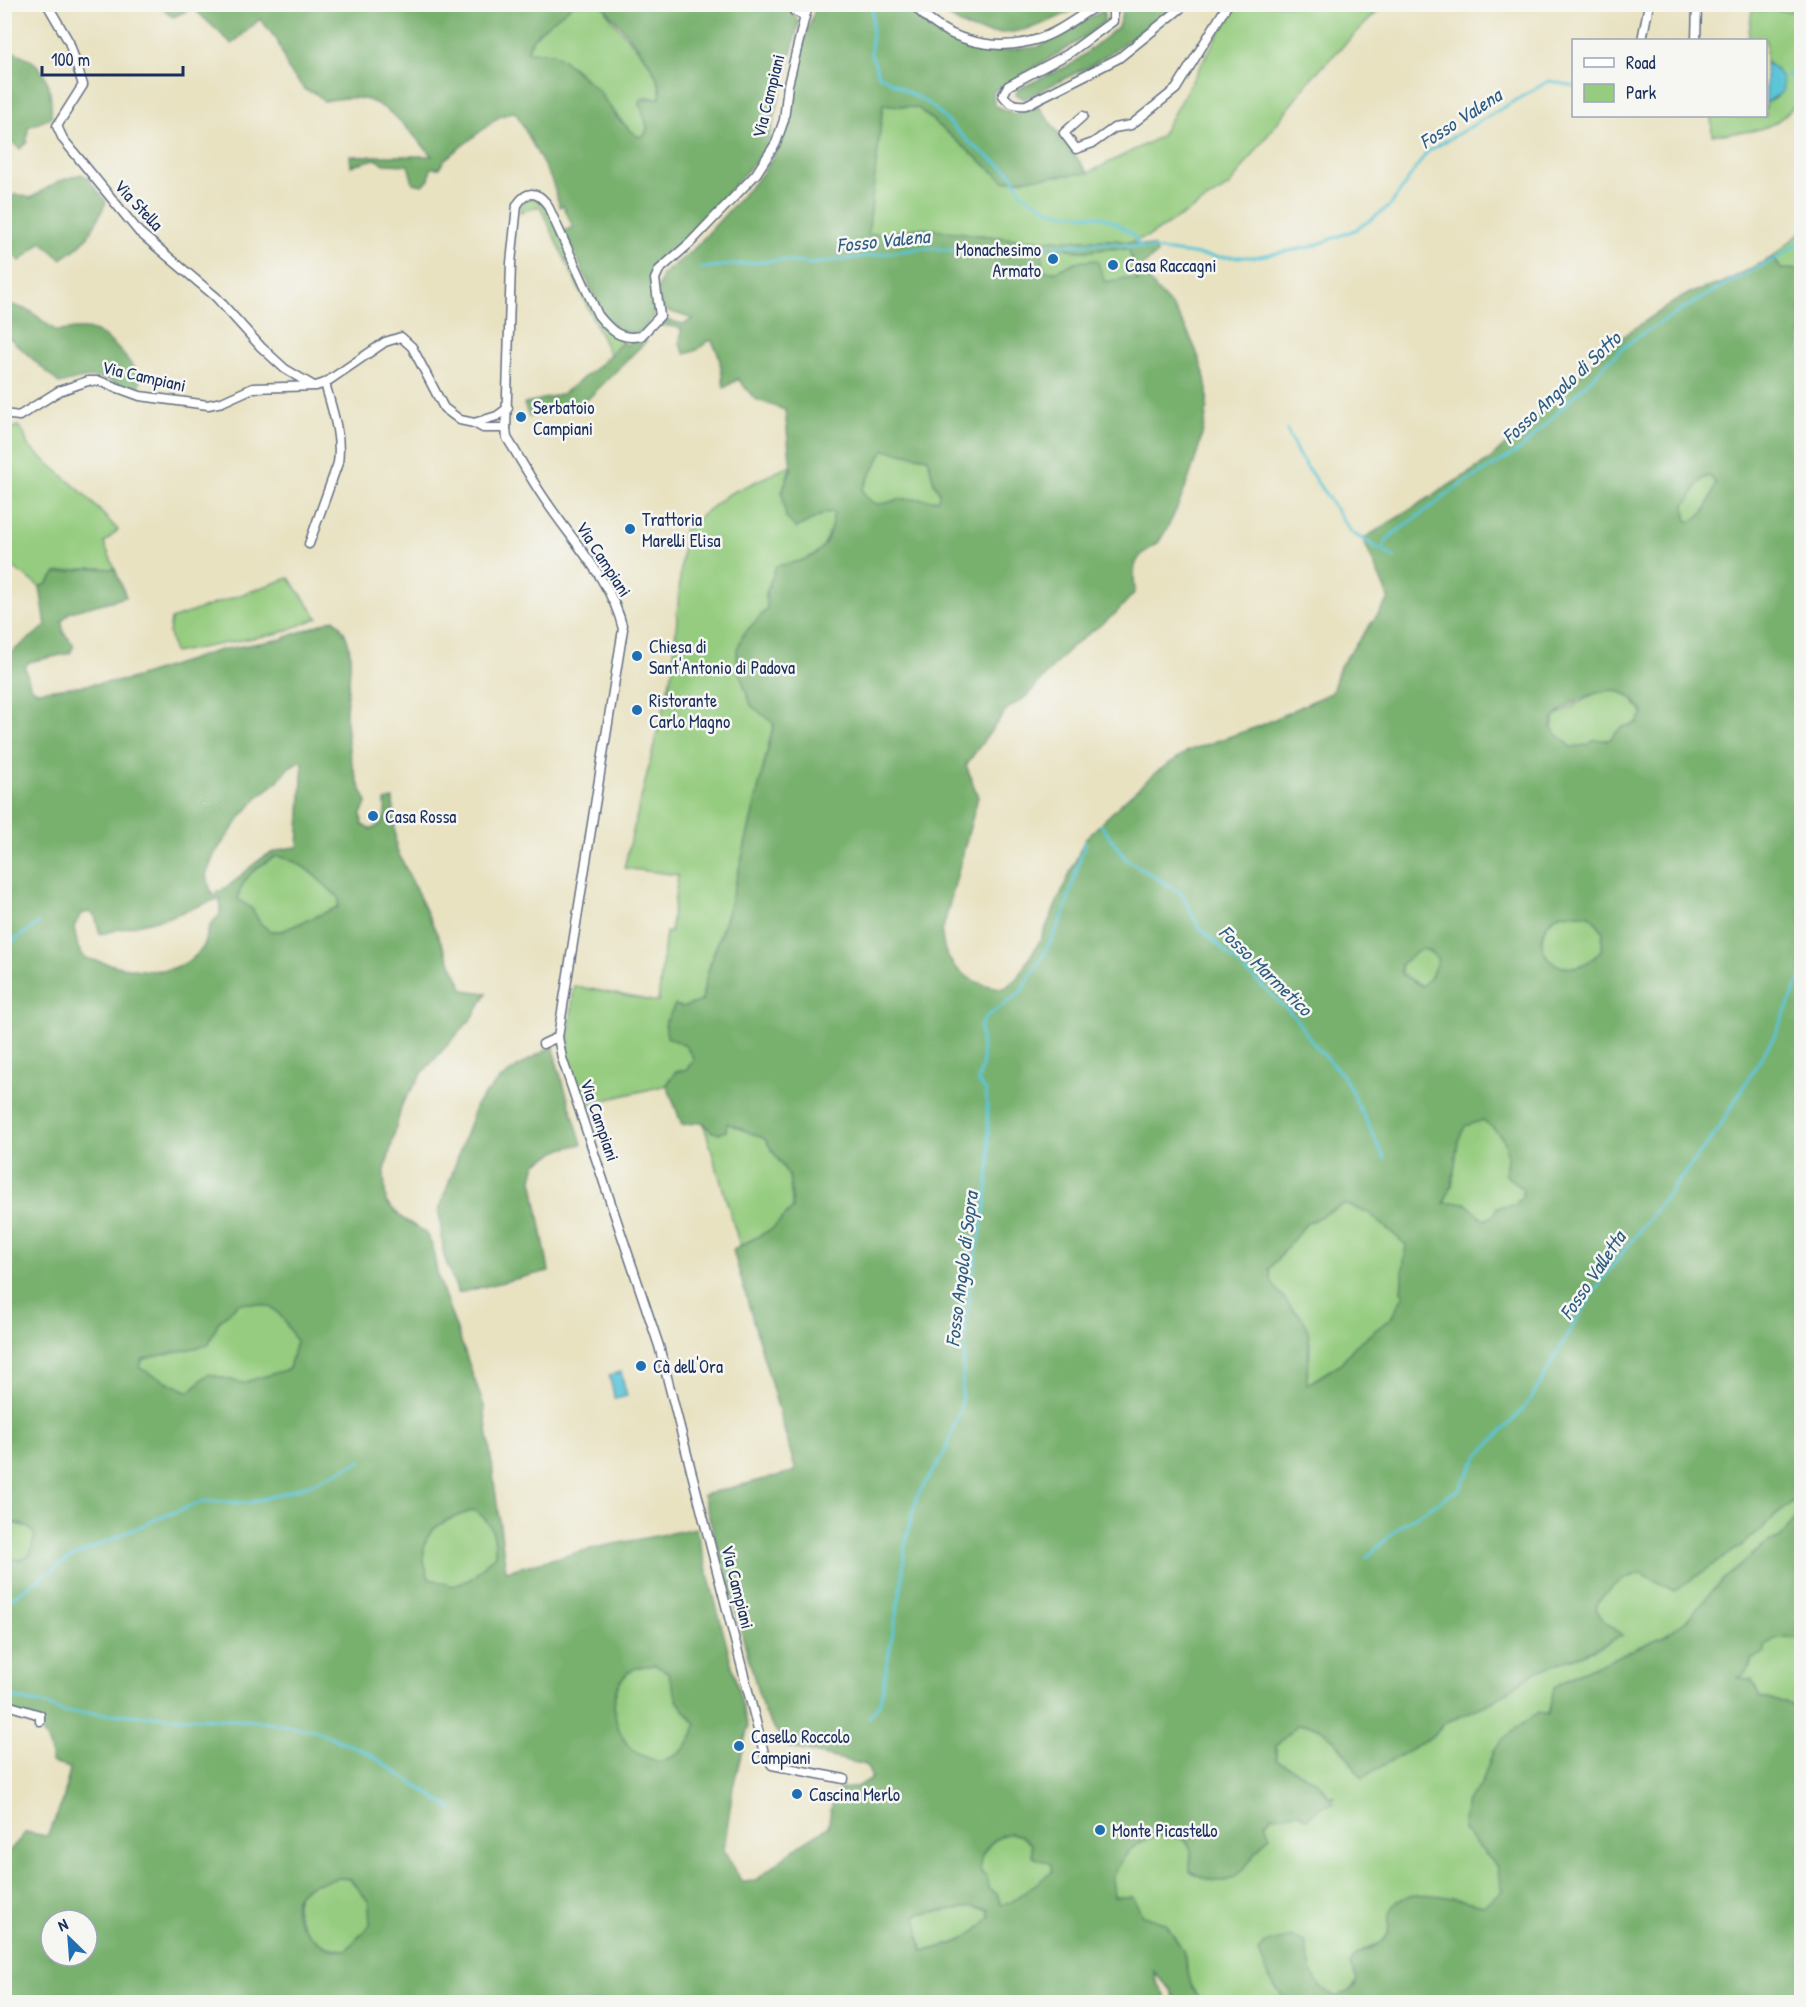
<svg xmlns="http://www.w3.org/2000/svg" width="1806" height="2007" font-family="'Patrick Hand',sans-serif">
<style>
.green{fill:#95cc7f;stroke:#587e6e;stroke-width:1.5}
.forest{fill:#78b06e;stroke:#4a7066;stroke-width:1.5;fill-rule:evenodd}
.water{fill:#5cc5d7;stroke:#3c7a9a;stroke-width:1.5}
.lines{fill:none;stroke-linecap:round;stroke-linejoin:round}
.stream{stroke:#5cc5d7;stroke-width:3}
.minor-casing{stroke:#636e81;stroke-width:11}
.minor{stroke:#fff;stroke-width:8}
.poi-dot{fill:#1f6fb2;stroke:#f6f6f2;stroke-width:2}
.labels{text-anchor:middle;dominant-baseline:central;stroke-width:5;stroke-linejoin:round;paint-order:stroke}
.street-label{font-size:18px;fill:#1b2f5e;stroke:#f6f6f2}
.poi-label{font-size:18px;fill:#1b2f5e;stroke:#f6f6f2;text-anchor:start}
.water-label{font-size:20px;font-style:italic;fill:#2e5c82;stroke:#f6f6f2}
</style>
<rect width="100%" height="100%" fill="#f6f6f2"/>
<filter id="ink" filterUnits="userSpaceOnUse"><feTurbulence type="fractalNoise" baseFrequency=".0167" numOctaves="2"/><feDisplacementMap in="SourceGraphic" scale="12" xChannelSelector="R" yChannelSelector="G"/><feConvolveMatrix kernelMatrix="1 2 1 2 8 2 1 2 1" color-interpolation-filters="sRGB"/></filter>
<filter id="wash" filterUnits="userSpaceOnUse"><feTurbulence type="fractalNoise" baseFrequency=".008" numOctaves="4" result="noise"/><feDisplacementMap in="SourceGraphic" scale="24" xChannelSelector="R" yChannelSelector="G"/><feGaussianBlur stdDeviation="1.35" result="paint"/><feColorMatrix in="noise" values="0 0 0 0 0 0 0 0 0 0 0 0 0 0 0 0 0 1.4 0 .05"/><feComposite in="paint" operator="in"/></filter>
<g filter="url(#wash)">
<rect width="100%" height="100%" fill="#e8e2c1"/>
<g class="green">
<path d="M572,5H604C612,31 660,59 661,95L657,99L648,97L642,99L640,103L647,126L646,134L638,137L634,135C610,110 593,80 563,60C550,52 540,57 528,53C528,33 560,18 572,5Z"/>
<polygon points="1235,5 1384,5 1312,77 1229,186 1149,236 1131,242 1023,240 921,228 868,235 883,104 918,108 1004,181 1088,173 1160,137"/>
<path d="M1792,5H1801V98C1771,135 1757,130 1712,135L1711,116H1766V103L1777,97L1769,64L1766,63V40H1748L1752,10L1791,11Z"/>
<polygon points="530,197 543,203 610,333 623,342 610,355 540,206 520,212 521,206"/>
<polygon points="1801,232 1801,270 1781,269 1773,257"/>
<path d="M1065,247C1085,257 1107,244 1129,250L1138,281L1126,278L1105,282L1075,262L1057,271L1043,272L1042,248Z"/>
<polygon points="18,426 24,433 28,446 83,493 118,530 104,543 115,569 91,568 56,573 47,584 40,587 5,561 4,437 8,430"/>
<path d="M884,450L928,458L934,483L940,492L938,500C926,501 914,498 904,499C884,501 875,513 862,490Z"/>
<path d="M791,465L782,492L796,528L825,513L834,512C827,554 817,559 776,566L766,594L767,609L743,635L751,705L774,723C759,783 747,844 730,903C721,936 706,967 702,1001L683,1007L668,1037L686,1046L694,1059L687,1069L669,1079L667,1085L583,1105L567,1056L574,986L658,1002L666,932L670,933L678,875L624,868L673,668L684,529L727,495Z"/>
<path d="M1709,476L1716,483C1708,503 1713,512 1689,522L1685,518V504C1696,496 1693,481 1709,476Z"/>
<polygon points="289,578 318,618 280,633 174,653 169,633 171,619"/>
<path d="M1606,690C1626,690 1632,698 1643,714L1637,723L1621,728L1609,740H1594L1588,745L1571,747L1552,729L1554,717L1597,692Z"/>
<path d="M276,856C302,859 319,881 339,898L338,907L282,931H270L260,923L252,909L238,899C241,877 258,866 276,856Z"/>
<path d="M1561,913L1590,915L1603,931L1601,951C1559,996 1516,938 1561,913Z"/>
<polygon points="1420,949 1429,951 1438,959 1431,977 1422,986 1401,974 1401,964"/>
<path d="M1483,1120C1507,1138 1510,1145 1505,1175L1523,1189L1522,1197L1515,1205L1500,1206L1493,1216L1485,1220L1465,1203H1444L1452,1185L1458,1141L1465,1125Z"/>
<polygon points="703,1122 711,1131 726,1122 765,1139 789,1176 793,1208 772,1229 740,1246"/>
<path d="M1344,1204L1369,1213L1406,1245L1401,1290L1404,1295L1391,1318L1355,1346L1340,1364L1306,1385C1307,1374 1311,1353 1310,1343C1306,1318 1267,1292 1269,1269L1306,1224Z"/>
<path d="M239,1303C278,1303 278,1310 296,1341L289,1369L242,1383L208,1374L189,1392L139,1368L143,1359L208,1345L218,1323Z"/>
<path d="M1801,1494V1509L1780,1539L1768,1542L1721,1581L1685,1622L1664,1636L1577,1674L1548,1715L1538,1712L1494,1749L1481,1785L1467,1801L1463,1830L1496,1865L1504,1891L1483,1905L1445,1897L1390,1911L1389,1933L1381,1943L1364,1949L1350,1966L1357,1979C1354,1990 1347,1993 1337,1997C1311,1986 1310,1967 1305,1942L1269,1977L1286,2002H1202L1192,1988L1183,1950L1166,1924L1142,1915L1114,1898L1111,1878C1117,1869 1123,1857 1130,1850C1144,1837 1168,1832 1184,1840L1191,1849L1190,1871C1240,1900 1244,1860 1270,1836L1265,1823L1272,1816L1299,1813L1307,1818L1331,1800L1333,1797H1329L1324,1788L1276,1760V1746L1297,1725C1329,1718 1345,1758 1362,1777L1431,1737L1445,1723L1494,1701L1535,1672L1600,1647L1622,1635L1603,1620L1596,1609C1598,1593 1627,1575 1642,1573L1674,1591L1744,1544Z"/>
<path d="M475,1510C492,1523 496,1534 495,1555L471,1579L453,1587L429,1578C412,1534 436,1522 475,1510Z"/>
<polygon points="10,1522 32,1529 35,1536 30,1555 19,1560 5,1557 4,1524"/>
<polygon points="1789,1636 1801,1640 1801,1709 1783,1702 1759,1698 1756,1687 1738,1678 1750,1666 1752,1659 1765,1653 1764,1646 1774,1639"/>
<path d="M655,1665L668,1672L678,1702L696,1725C691,1747 681,1756 658,1762C651,1758 638,1755 632,1750C612,1729 605,1687 632,1670C638,1666 648,1666 655,1665Z"/>
<path d="M1011,1833L1021,1836L1031,1844L1032,1854L1051,1864L1052,1872L1010,1903L1001,1906L998,1896L988,1889L978,1863C984,1849 996,1835 1011,1833Z"/>
<path d="M339,1878L350,1879L369,1902L370,1925L346,1950C322,1948 304,1936 297,1912C295,1905 295,1900 299,1894C307,1884 327,1881 339,1878Z"/>
<path d="M972,1907L988,1909L990,1917C972,1940 949,1946 922,1951L916,1914Z"/>
</g>
<g class="forest">
<path d="M659,4L672,7L676,4L789,5L799,23L766,150L710,212L655,268L650,282L655,308L654,316L642,331L635,334L618,331L602,312L564,231L573,227L563,205L560,207L552,181L516,113L512,112L499,117L444,160L440,168H431L429,180L422,185L413,183L408,165L385,164L375,159L351,166L350,156H432C413,135 387,99 356,98C345,97 334,100 323,101L317,94L305,90L288,69L277,40L260,19L232,44L193,8L173,17L159,5H572C560,18 528,33 528,52L553,53L563,60L599,91L617,118L638,137L646,134L647,126L640,103L642,99L660,98C666,73 619,25 603,6Z"/>
<path d="M817,5H905L931,28L983,52L1038,47L1104,10V22L1077,42L993,92L994,105L1014,114L1038,106L1088,173L1004,181L918,108L883,104L868,235L921,228L1023,240H1116L1154,247L1157,254L1143,265C1146,283 1163,295 1174,309C1189,331 1203,362 1207,389C1211,426 1181,508 1160,540C1157,545 1151,548 1146,551C1131,562 1134,575 1135,592L1115,614L1070,648L1027,696L1007,709L966,765L978,797L942,932C942,968 973,986 1005,988L1017,978L1040,941L1085,839L1125,800L1155,773L1188,751L1260,726L1332,692L1340,666L1389,599L1363,539L1488,461L1587,368L1626,334L1674,302L1690,293L1723,283L1773,257L1781,269L1801,270V1494L1744,1544L1674,1591L1642,1573C1627,1575 1598,1593 1596,1609L1603,1620L1622,1635L1600,1647L1535,1672L1494,1701L1445,1723L1431,1737L1362,1778C1347,1757 1328,1719 1297,1725L1276,1746V1760L1317,1782L1329,1797H1334L1331,1800L1335,1803L1322,1807L1306,1818L1299,1813L1272,1816L1265,1823L1270,1836C1244,1860 1241,1900 1190,1871C1189,1863 1193,1854 1190,1847C1179,1826 1144,1837 1130,1850C1123,1857 1117,1869 1112,1878L1114,1897H1133L1142,1915L1166,1924L1183,1950L1192,1988L1202,2002H1176L1171,1990L1154,1972L1156,1981L1169,2002H5V1856L26,1832L47,1836L63,1801L70,1768L51,1763C53,1733 32,1719 5,1713L4,1557L19,1560L30,1555L35,1536C30,1525 16,1520 4,1524L5,657L46,626L40,587L47,584L56,573L91,568L115,569L126,597L70,612L62,621L63,632L74,645L70,653L29,662L25,667L30,686L37,691L127,680L220,650L282,639L334,619C363,645 344,687 346,721C348,752 353,775 367,802L361,814L362,825L370,829C386,825 386,816 385,801L393,799L396,848L464,990L487,993L472,1018L424,1071L402,1104L384,1174L386,1202L403,1219L425,1232L432,1245L438,1277L484,1406L506,1571L594,1548L696,1528L748,1727L733,1787L724,1850L742,1882L755,1881L801,1844L828,1827L832,1805L839,1790L859,1786L872,1778L866,1765L787,1747L764,1713L703,1495L796,1471L733,1250L772,1229L793,1208L789,1176L765,1139L727,1123L726,1131L719,1134L711,1131L703,1122L682,1125L667,1085L675,1072L687,1069L694,1059L686,1046L667,1037L665,1023L675,1005L683,1007L702,1001C706,967 722,936 730,903C747,844 759,783 774,724L751,705L737,666V649L743,635L767,609L766,594L776,566C817,559 827,554 834,512L825,513L796,528L786,518L782,492L791,469L785,410L755,399L738,379L724,388L719,356L712,341H708L697,350L685,354L680,344L681,328L662,325L666,320L684,324L693,319L662,309L658,290L662,275L692,251L761,175L780,146L808,28ZM1065,247C1085,257 1107,244 1129,250L1138,281L1126,278L1105,282L1097,260L1075,262L1057,271H1043L1042,248ZM884,450L928,458L934,483L939,492L938,500C926,500 914,498 904,499C884,501 875,513 862,490ZM1709,476L1716,483C1708,502 1710,514 1689,522L1686,518L1685,504C1696,496 1693,481 1709,476ZM1614,690L1631,696L1643,713L1637,723L1621,728L1609,740H1594L1588,745L1571,747L1552,729L1551,723C1560,705 1594,691 1614,690ZM299,761H303L298,847C251,850 250,879 212,895L206,875L215,853L241,817L259,796L276,783L288,768ZM276,856C302,859 320,881 339,898L338,907L282,931H270L260,923L252,909L238,899C241,877 258,866 276,856ZM220,898V915C201,931 211,938 201,950C172,985 122,967 85,958L78,948L74,927L81,914L90,912L95,916L100,934L169,917ZM1561,913L1590,915L1603,931L1601,951C1560,996 1516,938 1561,913ZM1421,949L1429,951L1438,959L1431,977L1422,986L1401,974V964ZM1483,1120C1507,1138 1510,1145 1505,1175L1523,1189L1522,1197L1515,1205L1497,1207L1493,1216L1485,1220L1465,1203H1444L1452,1185L1458,1141L1465,1126ZM1344,1204L1369,1213L1406,1245L1401,1290L1404,1295L1391,1318L1355,1346L1340,1364L1307,1385C1305,1363 1319,1324 1294,1311L1272,1283L1269,1269L1306,1224ZM239,1303C278,1303 278,1310 296,1341L289,1369L242,1383L208,1374L189,1392L139,1368L143,1359L208,1345L218,1323ZM475,1510C492,1523 496,1534 495,1555L471,1579L453,1586L429,1578C412,1534 436,1522 475,1510ZM655,1665L668,1672L678,1702L696,1724C691,1747 681,1756 658,1762C651,1758 638,1755 632,1750C612,1729 605,1687 632,1670C638,1666 648,1666 655,1665ZM1011,1833L1021,1836L1031,1844L1033,1857L1051,1864L1052,1872L1010,1903L1001,1905L997,1894L988,1889L987,1877L981,1873C976,1854 993,1836 1011,1833ZM339,1878L350,1879L369,1902L370,1925L346,1950C341,1950 335,1950 331,1949C313,1943 284,1914 299,1894C307,1884 327,1881 339,1878ZM972,1907L988,1909L990,1917C973,1939 949,1948 922,1951L916,1914ZM51,1920H87V1956H51Z"/>
<path d="M930,5H1084C1050,22 1010,42 971,29C957,24 943,12 930,5Z"/>
<polygon points="1119,5 1178,5 1094,64 1024,99 1016,94 1018,89 1072,64 1118,27 1122,14"/>
<path d="M5,50C43,58 53,80 51,118L28,127L27,142L20,149L5,137Z"/>
<path d="M81,174L87,177L106,202C92,231 89,242 61,259L42,242L20,261L5,249V206L15,194L31,198L57,182Z"/>
<path d="M13,305L30,311L56,331C65,331 76,328 85,329C107,331 130,361 141,379L137,392C102,377 97,372 60,384L5,334V306Z"/>
<polygon points="645,337 646,341 588,399 565,410 529,417 524,404 562,394 596,368 623,342 627,345 632,340"/>
<path d="M554,1046L556,1061L582,1144L562,1149L536,1163L532,1179L549,1271L458,1293L444,1256L439,1211L476,1105C496,1078 525,1061 554,1046Z"/>
<path d="M1801,1509V1640C1786,1635 1777,1636 1764,1646L1765,1653L1752,1659L1746,1673L1738,1678L1752,1679L1760,1698L1783,1702L1801,1709V2002H1286L1269,1977L1259,1952L1265,1943L1293,1937L1305,1942C1310,1966 1311,1987 1337,1997L1355,1987L1357,1979L1350,1966C1356,1948 1369,1952 1382,1942C1393,1933 1386,1922 1390,1911C1403,1881 1460,1900 1483,1905L1503,1891L1496,1865L1463,1830L1467,1801L1481,1785L1494,1749L1503,1739L1538,1712L1548,1715L1554,1687L1577,1674L1664,1636L1685,1622L1721,1581L1768,1542L1780,1539Z"/>
</g>
<g class="water">
<path d="M1766,63C1778,68 1785,79 1782,92L1766,103Z"/>
<polygon points="621,1372 627,1396 615,1399 609,1375"/>
</g>
<g class="lines">
<g class="stream">
<polyline points="873,4 871,54 879,75 932,106 971,144 1011,173 1022,194 1054,212 1098,216 1112,221 1131,233 1141,247"/>
<polyline points="1787,76 1802,70"/>
<polyline points="701,268 781,260 812,264 924,248 964,251 1105,243 1217,257 1254,257 1311,247 1357,229 1390,206 1427,152 1545,83 1550,81 1574,86"/>
<polyline points="1287,430 1298,454 1352,533 1395,558"/>
<polyline points="1383,551 1384,544 1392,535 1462,484 1520,450 1620,350 1640,335 1722,286 1779,257 1802,240"/>
<polyline points="1101,825 1126,859 1182,894 1198,926 1294,1016 1313,1043 1344,1077 1385,1159"/>
<polyline points="4,947 39,923"/>
<polyline points="1367,1557 1402,1525 1459,1489 1478,1456 1516,1417 1533,1396 1576,1320 1609,1270 1715,1134 1775,1035 1802,975"/>
<polyline points="4,1603 70,1558 157,1519 204,1501 250,1503 309,1485 361,1461"/>
<polyline points="4,1696 48,1705 62,1712 258,1721 316,1731 368,1753 452,1809"/>
<polyline points="869,1718 880,1702 902,1583 905,1545 917,1496 944,1454 961,1407 967,1306 985,1207 990,1162 986,1091 978,1082 983,1062 980,1026 986,1017 1020,993 1044,954 1064,914 1085,842"/>
</g>
</g>
</g>
<g filter="url(#ink)">
<g class="lines">
<g class="minor-casing">
<g id="minor">
<polyline points="47,4 69,42 83,85 57,126 63,139 139,232 216,297 261,347 285,369 312,385"/>
<polyline points="794,4 794,11 805,16"/>
<path d="M810,4L805,16L788,85L784,120L776,143L756,174L690,243L659,270L655,279L660,316L641,336C620,340 611,331 598,315L547,204C536,190 526,191 517,205L511,263L506,428L507,438C521,460 533,483 548,504C575,544 612,582 623,629L558,1037L562,1058L659,1346L764,1753L772,1765L844,1779"/>
<path d="M913,4C942,39 991,53 1035,40C1059,33 1078,16 1100,4"/>
<path d="M1104,4L1113,10V21L1068,54L1008,86L1003,95C1009,104 1016,106 1026,105L1119,58L1186,4"/>
<polyline points="1642,40 1649,4"/>
<polyline points="1696,40 1697,4"/>
<polyline points="1083,116 1064,133 1076,149 1093,143 1114,128 1131,125 1176,89 1228,4"/>
<polyline points="4,414 19,416 59,391 88,381 99,381 140,396 208,405 222,402 253,388 316,386 325,383 385,342 401,337 412,347 444,408 460,420 474,423 483,428 506,428"/>
<polyline points="474,423 497,416 508,408"/>
<path d="M309,544L338,463C342,435 332,410 325,383"/>
<polyline points="543,1044 558,1037"/>
<polyline points="4,1704 40,1715 40,1721"/>
</g>
</g>
<use href="#minor" class="minor"/>
</g>
</g>
<g class="poi-dot">
<circle cx="1053" cy="259" r="6"/>
<circle cx="1113" cy="265" r="6"/>
<circle cx="521" cy="417" r="6"/>
<circle cx="630" cy="529" r="6"/>
<circle cx="637" cy="656" r="6"/>
<circle cx="637" cy="710" r="6"/>
<circle cx="373" cy="816" r="6"/>
<circle cx="641" cy="1366" r="6"/>
<circle cx="739" cy="1746" r="6"/>
<circle cx="797" cy="1794" r="6"/>
<circle cx="1100" cy="1830" r="6"/>
</g>
<g class="labels">
<g class="street-label">
<text transform="translate(768 96) rotate(-76)">Via Campiani</text>
<text transform="translate(139 205) rotate(47)">Via Stella</text>
<text transform="translate(144 376) rotate(13)">Via Campiani</text>
<text transform="translate(604 559) rotate(57)">Via Campiani</text>
<text transform="translate(600 1120) rotate(71)">Via Campiani</text>
<text transform="translate(738 1587) rotate(76)">Via Campiani</text>
</g>
<g class="poi-label">
<text x="1041" y="249" text-anchor="end">Monachesimo<tspan x="1041" dy="21">Armato</tspan></text>
<text x="1125" y="265">Casa Raccagni</text>
<text x="533" y="407">Serbatoio<tspan x="533" dy="21">Campiani</tspan></text>
<text x="642" y="519">Trattoria<tspan x="642" dy="21">Marelli Elisa</tspan></text>
<text x="649" y="646">Chiesa di<tspan x="649" dy="21">Sant'Antonio di Padova</tspan></text>
<text x="649" y="700">Ristorante<tspan x="649" dy="21">Carlo Magno</tspan></text>
<text x="385" y="816">Casa Rossa</text>
<text x="653" y="1366">Cà dell'Ora</text>
<text x="751" y="1736">Casello Roccolo<tspan x="751" dy="21">Campiani</tspan></text>
<text x="809" y="1794">Cascina Merlo</text>
<text x="1112" y="1830">Monte Picastello</text>
</g>
<g class="water-label">
<text transform="translate(1460 118) rotate(-33)">Fosso Valena</text>
<text transform="translate(883 240) rotate(-6)">Fosso Valena</text>
<text transform="translate(1561 387) rotate(-43)">Fosso Angolo di Sotto</text>
<text transform="translate(1266 970) rotate(44)">Fosso Marmetico</text>
<text transform="translate(961 1269) rotate(-83)">Fosso Angolo di Sopra</text>
<text transform="translate(1592 1275) rotate(-56)">Fosso Valletta</text>
</g>
</g>
<rect width="1806" height="2007" fill="none" stroke="#f6f6f2" stroke-width="24"/>
<rect x="1572" y="39" width="195" height="78" fill="#f6f6f2" stroke="#9ea6b7" stroke-width="1.5"/>
<rect x="1584" y="58" width="30" height="9" fill="#ffffff" stroke="#9ea6b7" stroke-width="1.5"/>
<text x="1626" y="69" font-size="18" fill="#1b2f5e">Road</text>
<rect x="1584" y="84" width="30" height="18" fill="#95cc7f" stroke="#9ea6b7" stroke-width="1.5"/>
<text x="1626" y="99" font-size="18" fill="#1b2f5e">Park</text>
<g transform="translate(69 1938) rotate(335)"><circle r="28" fill="#f6f6f2" stroke="#9ea6b7" stroke-width="1.5"/>
<path d="M0-4.5L10 22L0 15L-10 22Z" fill="#1f6fb2"/>
<text y="-9" font-size="16" font-weight="bold" text-anchor="middle" fill="#1b2f5e">N</text>
</g>
<path d="M42 66v9h141v-9" fill="none" stroke="#1b2f5e" stroke-width="3"/>
<text x="51" y="66" font-size="18" fill="#1b2f5e" stroke="#f6f6f2" stroke-width="4.5" paint-order="stroke">100 m</text>
</svg>
